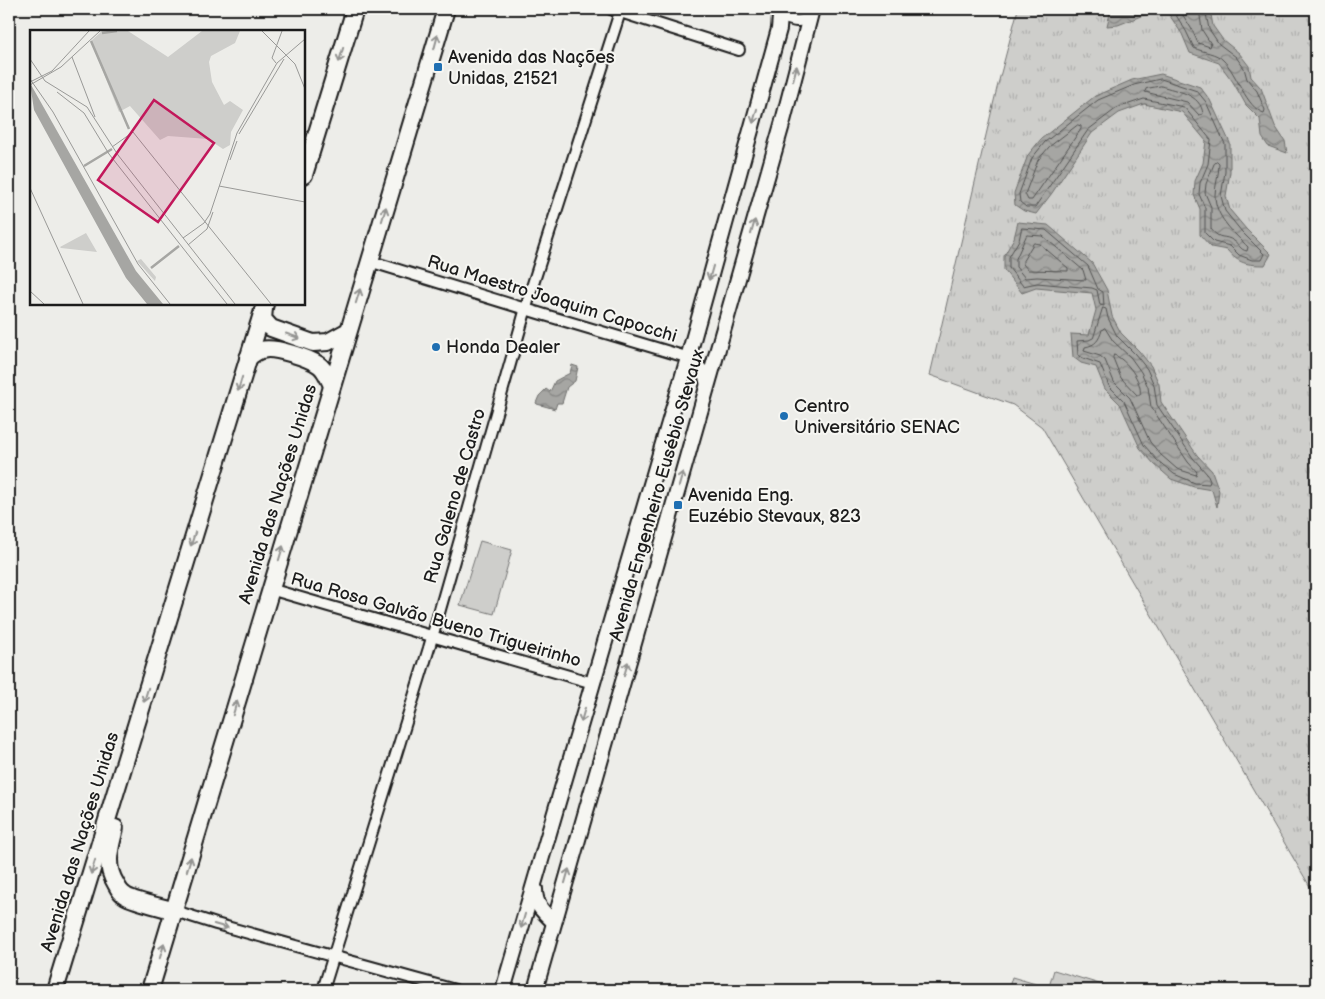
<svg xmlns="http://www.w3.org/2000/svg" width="1325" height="999" font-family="'Balsamiq Sans',sans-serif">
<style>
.grass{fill:url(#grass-tufts);stroke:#757574}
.park{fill:#cececb;stroke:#757574}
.water{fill:url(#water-waves);stroke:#6f6f6d}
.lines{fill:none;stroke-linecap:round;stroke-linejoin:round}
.shore{stroke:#535352;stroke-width:1}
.minor-casing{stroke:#1c1c1c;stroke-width:14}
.secondary-casing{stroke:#1c1c1c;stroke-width:18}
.trunk-casing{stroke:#1c1c1c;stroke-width:20}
.minor{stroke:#f6f6f2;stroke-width:10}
.secondary{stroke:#f6f6f2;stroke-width:14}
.trunk{stroke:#f6f6f2;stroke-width:16}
.oneway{stroke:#949492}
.poi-dot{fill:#1f6fb2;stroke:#f6f6f2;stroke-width:2}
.labels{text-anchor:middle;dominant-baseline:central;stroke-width:4;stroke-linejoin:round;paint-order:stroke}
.poi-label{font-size:18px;fill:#1c1c1c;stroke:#f6f6f2;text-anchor:start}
.street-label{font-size:18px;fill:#1c1c1c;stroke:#f6f6f2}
.inset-river{fill:none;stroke:#a6a6a3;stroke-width:2.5}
.inset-road{fill:none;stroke:#999997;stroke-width:1}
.view{fill:#c2185b;fill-opacity:0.15;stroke:#c2185b;stroke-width:2.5}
.inset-edge{fill:none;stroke:#1c1c1c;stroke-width:2.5}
</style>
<defs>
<pattern id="grass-tufts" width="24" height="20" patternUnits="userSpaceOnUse" patternTransform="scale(1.25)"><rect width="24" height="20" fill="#cececb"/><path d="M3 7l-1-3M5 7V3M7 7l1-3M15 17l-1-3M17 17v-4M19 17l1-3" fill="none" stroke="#b0b0ae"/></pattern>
<pattern id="water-waves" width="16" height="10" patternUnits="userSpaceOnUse" patternTransform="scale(1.25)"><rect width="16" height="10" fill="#a6a6a3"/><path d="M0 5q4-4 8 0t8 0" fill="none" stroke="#868684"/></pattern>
</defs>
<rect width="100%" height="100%" fill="#edede9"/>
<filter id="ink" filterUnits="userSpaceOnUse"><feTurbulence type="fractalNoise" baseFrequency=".02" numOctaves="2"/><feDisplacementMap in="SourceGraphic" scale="10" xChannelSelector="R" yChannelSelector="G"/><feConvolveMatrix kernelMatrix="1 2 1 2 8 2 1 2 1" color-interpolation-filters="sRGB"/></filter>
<g filter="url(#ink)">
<polygon class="grass" points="1018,9 1316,9 1316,897 1042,427 1013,405 930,375 997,88"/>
<g class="park">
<polygon points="480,541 512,550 494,614 460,605"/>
<polygon points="1054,970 1119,990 1048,990"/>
<polygon points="1012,977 1039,985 1038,990 1008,990"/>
</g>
<g class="water">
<polygon points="1111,9 1210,9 1213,26 1223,40 1239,53 1249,66 1251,77 1261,88 1275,126 1285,141 1287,153 1268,146 1262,137 1260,119 1246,105 1233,82 1219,63 1190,53 1182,34 1166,10 1141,16 1118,25 1107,26"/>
<path d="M1161,74L1200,87L1210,100L1230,143V172L1226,196L1230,210L1246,229L1271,254L1265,265C1247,265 1239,264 1227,250L1211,247L1200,235V209L1194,195L1195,181L1203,163L1206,141L1182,112L1144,104L1119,113L1092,133L1052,193L1036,214L1024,211L1015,205L1014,193L1028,155L1041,139L1095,96L1132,80Z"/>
<polygon points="1018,222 1048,225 1092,263 1107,290 1112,316 1121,333 1139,351 1151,366 1159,384 1161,402 1197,455 1212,471 1219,491 1217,507 1212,490 1194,487 1171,479 1154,464 1140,448 1120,404 1105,389 1096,367 1081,363 1073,357 1071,334 1089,335 1096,310 1092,293 1036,288 1022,293 1004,270 1004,256 1014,238"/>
<polygon points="572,365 578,367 575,381 567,387 562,403 557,403 555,409 537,404 536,403 539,396 546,389 550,392 555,381 570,373"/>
</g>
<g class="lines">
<g class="shore">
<path d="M1172,9L1186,31L1194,48C1202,52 1217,53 1223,60C1237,73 1246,108 1264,113L1265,110L1257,91L1247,79L1244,68L1236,57L1219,44L1209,29L1205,9"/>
<polyline points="1179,9 1191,28 1198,43 1210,47 1211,44 1202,30 1199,9"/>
<polygon points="1161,79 1197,91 1206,102 1225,144 1225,172 1221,196 1225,211 1242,232 1264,254 1261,260 1252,260 1239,255 1230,246 1214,242 1205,233 1205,208 1199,194 1200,183 1208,164 1211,140 1184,107 1144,99 1117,108 1088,130 1035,207 1026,207 1020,202 1019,194 1032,158 1045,142 1098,100 1134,85"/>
<path d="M1161,86C1177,91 1201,94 1203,114L1199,115L1187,102L1145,92L1146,89Z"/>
<polygon points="1078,125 1081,126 1081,129 1032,200 1028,200 1025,194 1038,160 1049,147"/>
<path d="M1217,162L1219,164C1219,175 1215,185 1215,195C1215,217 1234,233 1248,247L1247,251C1240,250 1239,244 1234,241C1224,234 1220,241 1211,229V207L1205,193L1206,184L1214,164Z"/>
<polygon points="1022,228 1046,230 1088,266 1098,289 1103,292 1104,306 1100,305 1097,290 1092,288 1037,283 1023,286 1009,268 1009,257 1019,240"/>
<polygon points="1027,235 1043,236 1083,270 1086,280 1037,277 1025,278 1016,267 1016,259"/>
<polygon points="1034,243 1040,244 1068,268 1068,271 1028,270 1023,264 1023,261"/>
<polygon points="1103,308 1106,309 1108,318 1117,336 1135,354 1147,369 1154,385 1157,405 1193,458 1207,474 1210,481 1209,484 1195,483 1174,474 1157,460 1144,445 1124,401 1109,386 1100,364 1083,358 1078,355 1077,341 1089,340 1093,338"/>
<path d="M1105,328L1113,341L1131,358L1141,372L1148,387L1151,407L1188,462L1197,472L1196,475L1177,469L1161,455L1150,442L1130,398L1114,382L1105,360L1100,356L1084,351L1085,347C1096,345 1099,340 1102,330Z"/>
<path d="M1114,355C1126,359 1143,382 1140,395H1137L1121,378L1113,358Z"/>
</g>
<g class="minor-casing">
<g id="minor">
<polyline points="611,9 739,50"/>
<path d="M780,16C793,21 799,24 811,16"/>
<polyline points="369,261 545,315 693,359 702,369 706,385"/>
<polyline points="270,589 593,683"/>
<polyline points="175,911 216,924 455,990"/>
<polyline points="323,990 429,648 532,287 620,12"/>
</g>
</g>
<g class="secondary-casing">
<g id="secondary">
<path d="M535,889C535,905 543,912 554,922"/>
<polyline points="503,990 688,358 779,29 780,16 779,9"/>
<polyline points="535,990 783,121 812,9"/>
</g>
</g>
<g class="trunk-casing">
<g id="trunk">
<polyline points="304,175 355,9"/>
<polyline points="264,308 263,319 271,328 313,343 328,342 348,331"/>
<path d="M248,358C252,355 257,351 262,350C273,346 309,358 319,365C326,370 328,378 332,385"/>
<path d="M115,828C110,849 104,865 116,884C118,888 122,894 126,896C136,902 163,907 175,911"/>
<polyline points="55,990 265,304"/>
<polyline points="150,990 446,9"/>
</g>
</g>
<use href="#minor" class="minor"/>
<use href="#secondary" class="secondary"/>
<use href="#trunk" class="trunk"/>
</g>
<defs><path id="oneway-shaft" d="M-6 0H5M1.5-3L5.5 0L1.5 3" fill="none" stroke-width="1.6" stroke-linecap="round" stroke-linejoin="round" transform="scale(1.25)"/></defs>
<g class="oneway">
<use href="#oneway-shaft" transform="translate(436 42) rotate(-75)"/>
<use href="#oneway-shaft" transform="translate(341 55) rotate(107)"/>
<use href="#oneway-shaft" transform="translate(795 73) rotate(-75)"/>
<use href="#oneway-shaft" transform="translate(755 116) rotate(106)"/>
<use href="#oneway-shaft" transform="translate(384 214) rotate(-73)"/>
<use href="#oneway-shaft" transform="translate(753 227) rotate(-74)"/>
<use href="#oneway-shaft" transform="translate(711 273) rotate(106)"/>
<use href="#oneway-shaft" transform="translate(358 296) rotate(-73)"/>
<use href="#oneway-shaft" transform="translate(293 336) rotate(19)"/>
<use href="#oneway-shaft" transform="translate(240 384) rotate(107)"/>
<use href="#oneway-shaft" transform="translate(681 479) rotate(-74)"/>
<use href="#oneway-shaft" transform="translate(193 539) rotate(108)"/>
<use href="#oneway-shaft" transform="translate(281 553) rotate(-73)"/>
<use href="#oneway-shaft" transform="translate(626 669) rotate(-74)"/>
<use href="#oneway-shaft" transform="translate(146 695) rotate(107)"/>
<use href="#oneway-shaft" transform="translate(235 708) rotate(-73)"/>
<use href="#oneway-shaft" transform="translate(583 715) rotate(106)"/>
<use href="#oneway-shaft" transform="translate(189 864) rotate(-73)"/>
<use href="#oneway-shaft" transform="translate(93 867) rotate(107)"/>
<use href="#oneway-shaft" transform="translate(567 876) rotate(-74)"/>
<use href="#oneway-shaft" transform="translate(523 921) rotate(106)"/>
<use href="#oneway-shaft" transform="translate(221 926) rotate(16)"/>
<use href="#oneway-shaft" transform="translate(162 951) rotate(-73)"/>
</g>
</g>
<g class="poi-dot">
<rect x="433" y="62" width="10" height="10" rx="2.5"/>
<circle cx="436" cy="347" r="5"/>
<circle cx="784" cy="416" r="5"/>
<rect x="673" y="500" width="10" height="10" rx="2.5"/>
</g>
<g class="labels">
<g class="poi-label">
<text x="448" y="57">Avenida das Nações<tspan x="448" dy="21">Unidas, 21521</tspan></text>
<text x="446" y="347">Honda Dealer</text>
<text x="794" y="406">Centro<tspan x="794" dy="21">Universitário SENAC</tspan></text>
<text x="688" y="495">Avenida Eng.<tspan x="688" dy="21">Euzébio Stevaux, 823</tspan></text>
</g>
<g class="street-label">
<text transform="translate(552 299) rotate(17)">Rua Maestro Joaquim Capocchi</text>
<text transform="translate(278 494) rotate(-73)">Avenida das Nações Unidas</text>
<text transform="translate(657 495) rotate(-74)">Avenida Engenheiro Eusébio Stevaux</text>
<text transform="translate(455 496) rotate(-74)">Rua Galeno de Castro</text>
<text transform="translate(436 620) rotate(16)">Rua Rosa Galvão Bueno Trigueirinho</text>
<text transform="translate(80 842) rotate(-73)">Avenida das Nações Unidas</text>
</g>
</g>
<g transform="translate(30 30)">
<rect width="275" height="275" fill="#edede9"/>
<path d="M72,1H98L138,27L172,1H210L205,13L181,26L179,32L182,52L194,75L200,71L213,80L201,102L200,115L193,119L178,109L138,106L130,110L100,76L89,82L61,11Z" fill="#cececb"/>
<path d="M56,203L67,222L31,218L30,217ZM111,229L126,247L125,251L107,231Z" fill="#cececb"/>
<path d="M0,53L106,241L133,274H117L96,248L4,80Z" fill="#a6a6a3"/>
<path class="inset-river" d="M72,3L87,1M61,11L99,99M54,136L82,119M121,238L149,216"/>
<path class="inset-road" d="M232,1L265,34L275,59M42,27L65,87M0,29L15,51L57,77L88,125L205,274M246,33L242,28L252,1M0,49L23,82L108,234L140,274M0,52L22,41L59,1M0,55L31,37L70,1M27,62L54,83L79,124L197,274M209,104L254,29M82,117L103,102L241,274M200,130L207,111M189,156L275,172M0,158L53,274M153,208L174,193L180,184L207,103L247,33L275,9M158,215L177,199L183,182M0,261L14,274"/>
<path class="view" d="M124,70L184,113L128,192L68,150Z"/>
<rect width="275" height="275" class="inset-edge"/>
</g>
<rect width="1325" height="999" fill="none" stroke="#f6f6f2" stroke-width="30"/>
<rect x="15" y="15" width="1295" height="969" fill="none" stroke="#1c1c1c" stroke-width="2" filter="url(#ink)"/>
</svg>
